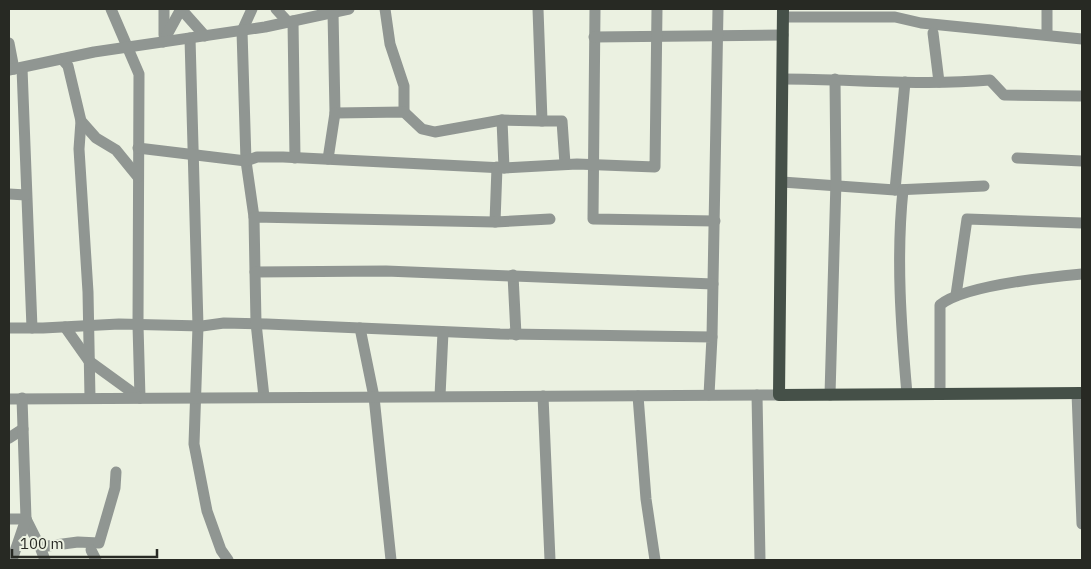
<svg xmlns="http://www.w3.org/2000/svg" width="1091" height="569" font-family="'IBM Plex Sans',sans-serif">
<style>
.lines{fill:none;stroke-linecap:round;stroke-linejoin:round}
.minor{stroke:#909692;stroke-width:11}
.major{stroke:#455048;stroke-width:12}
</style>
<rect width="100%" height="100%" fill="#ebf1e1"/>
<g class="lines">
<g class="minor">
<polyline points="111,9 139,74 138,325 140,398"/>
<polyline points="164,9 164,35"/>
<polyline points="181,9 205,36"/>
<polyline points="252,9 242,31 246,161 254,217"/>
<polyline points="276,9 288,22"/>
<polyline points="385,9 390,44 404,86 404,112"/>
<polyline points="538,9 542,121 562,121 565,164"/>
<polyline points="595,9 593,219 715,221"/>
<polyline points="1047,9 1047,35"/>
<polyline points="333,12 335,113 404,112 422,129 435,132 502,120"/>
<polyline points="783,17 895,17 921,23 1082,39"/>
<polyline points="293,21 295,158"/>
<polyline points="933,33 939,82"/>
<polyline points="594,37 783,35"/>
<polyline points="190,38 198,326 194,444 207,511 221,550 228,560"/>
<polyline points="163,42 181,9"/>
<polyline points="9,43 14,69"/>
<polyline points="62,59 68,66 81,121 96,138 116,150 138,177"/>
<polyline points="22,68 32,328"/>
<polyline points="9,70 94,52 265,27 349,9"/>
<path d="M783,79C852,79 921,86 990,80L1004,95L1082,96"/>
<polyline points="81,121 79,149 88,292 90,398"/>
<polyline points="138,148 246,161 257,157 283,157 504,168 577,164 655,167 657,9"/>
<polyline points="1017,158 1082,161"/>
<polyline points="328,159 335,113"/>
<polyline points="497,167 495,222 550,219"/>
<polyline points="504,168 502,120 542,121"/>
<polyline points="782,182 895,190 984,186"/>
<polyline points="895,190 905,82"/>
<path d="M903,190C896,258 901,326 907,394"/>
<polyline points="9,194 26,195"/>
<polyline points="255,272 254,217 495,222"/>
<polyline points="513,275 516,335"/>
<polyline points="956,295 967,219 1082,223"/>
<polyline points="65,327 89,361 140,398"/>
<polyline points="9,328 43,328 119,324 202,326 224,323 267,324 500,334 712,337 709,395"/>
<polyline points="360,328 374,397 391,560"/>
<polyline points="712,337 718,9"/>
<polyline points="1077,393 1082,524"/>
<path d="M940,394V305C964,285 1049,277 1082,274"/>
<polyline points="757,395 760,560"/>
<polyline points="830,395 836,181 835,79"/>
<polyline points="440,396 443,332"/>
<polyline points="543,396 550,560"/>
<polyline points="638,396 646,499 655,560"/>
<polyline points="264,397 256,323 255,272 386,271 713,284"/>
<polyline points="9,399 779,395"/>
<polyline points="9,438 23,429"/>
<polyline points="9,519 26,519"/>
<polyline points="26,519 40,547 78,542 99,543 115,488 116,472"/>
<polyline points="40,547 45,560"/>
<polyline points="91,550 96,560"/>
<polyline points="12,560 26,519 22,398"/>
</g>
<polyline class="major" points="783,9 779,395 1082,393"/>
</g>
<rect width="1091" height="569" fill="none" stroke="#272923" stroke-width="20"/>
<path d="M12 549v8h145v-8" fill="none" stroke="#272923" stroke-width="2.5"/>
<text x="20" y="549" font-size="15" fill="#272923" stroke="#ebf1e1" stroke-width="4" paint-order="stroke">100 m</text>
</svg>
